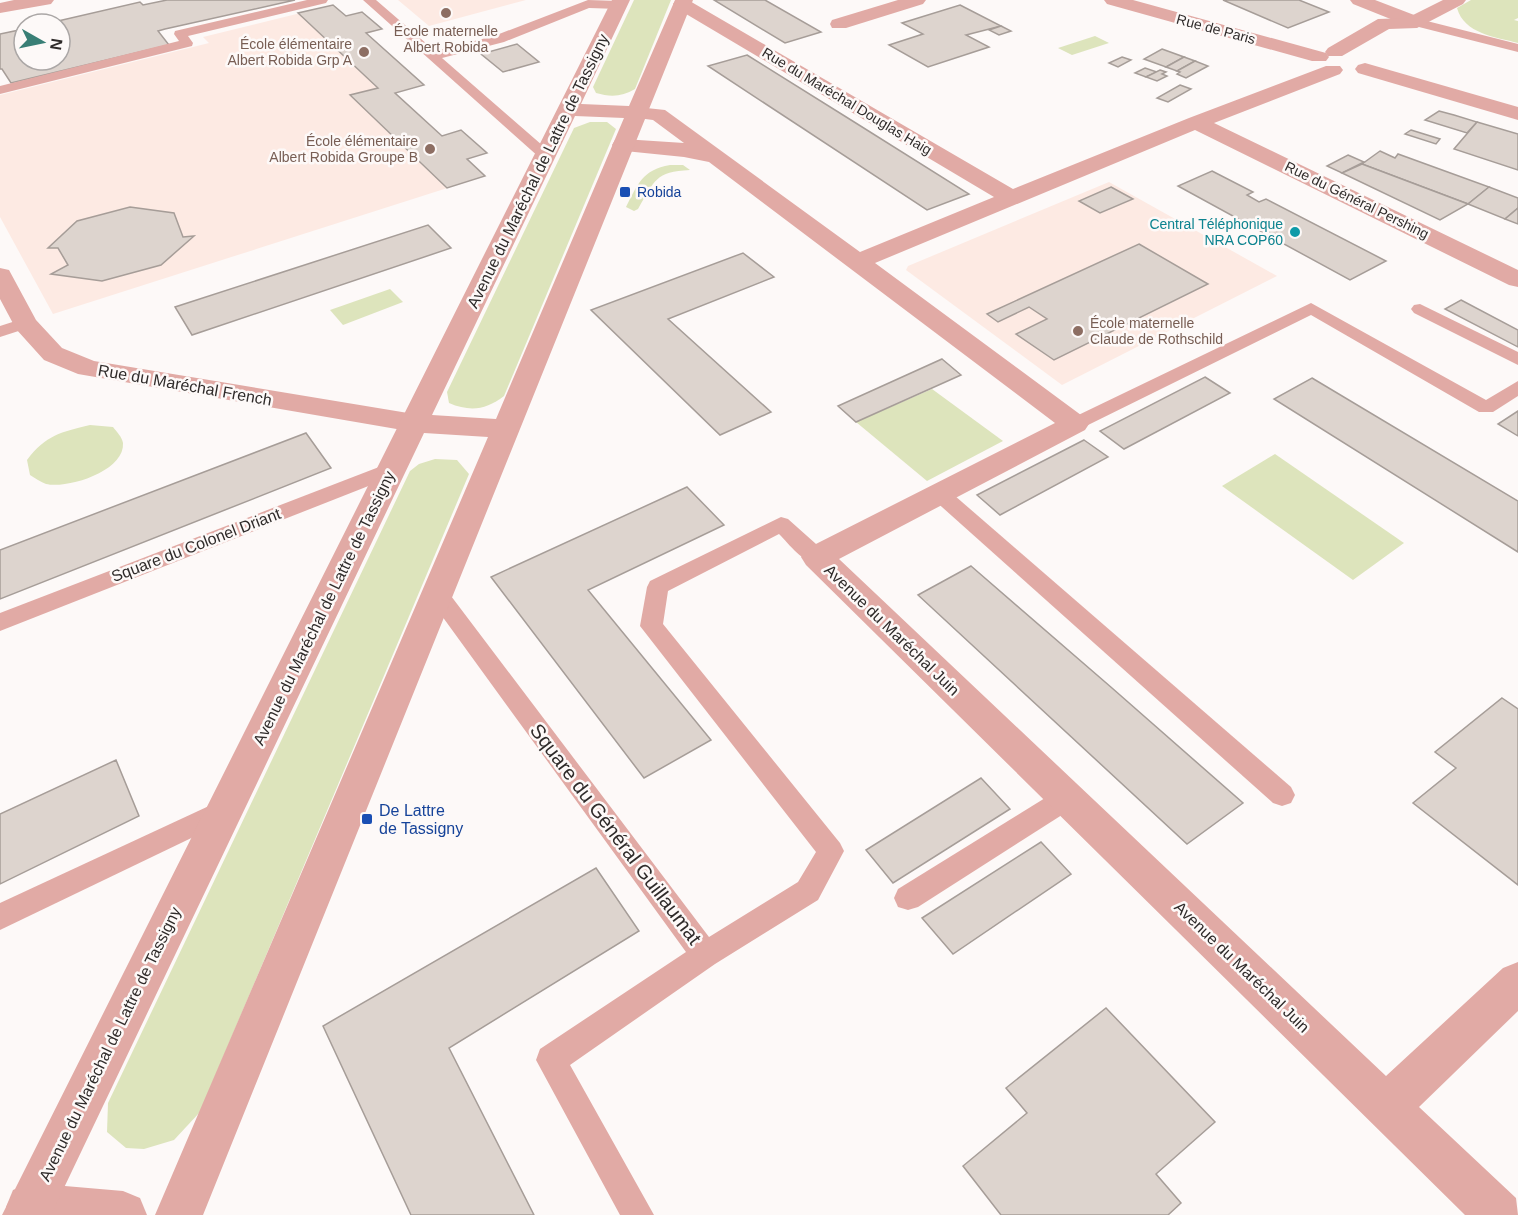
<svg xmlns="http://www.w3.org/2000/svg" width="1518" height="1215" font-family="Helvetica,sans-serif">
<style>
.built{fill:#fdeae3}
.green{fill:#dde4bc}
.building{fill:#ddd4ce;stroke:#a69d98;stroke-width:1.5}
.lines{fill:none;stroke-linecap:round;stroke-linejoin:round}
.service{fill:#e1aaa5;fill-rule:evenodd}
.minor{fill:#e1aaa5;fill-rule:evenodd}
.tertiary{fill:#e1aaa5;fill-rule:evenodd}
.education-dot{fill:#8d6e63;stroke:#fdf9f8;stroke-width:2}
.transit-dot{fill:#1a4fb4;stroke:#fdf9f8;stroke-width:2}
.culture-dot{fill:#0f9aa8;stroke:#fdf9f8;stroke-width:2}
.labels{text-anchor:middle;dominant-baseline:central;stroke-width:5;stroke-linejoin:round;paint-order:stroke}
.far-street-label{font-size:14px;fill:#2f2b2a;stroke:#fdf9f8}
.far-education-label{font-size:14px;fill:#785e54;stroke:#fdf9f8;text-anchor:end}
.far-transit-label{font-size:14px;fill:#164399;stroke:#fdf9f8;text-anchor:start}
.far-culture-label{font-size:14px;fill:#0d838f;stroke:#fdf9f8;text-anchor:end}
.street-label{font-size:16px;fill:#2f2b2a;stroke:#fdf9f8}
.transit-label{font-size:16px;fill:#164399;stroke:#fdf9f8;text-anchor:start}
.near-street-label{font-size:20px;fill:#2f2b2a;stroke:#fdf9f8}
</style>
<rect width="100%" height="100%" fill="#fdf9f8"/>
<g class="built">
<polygon points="398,0 526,0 429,26"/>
<polygon points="333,5 346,16 362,12 382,29 366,34 424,85 395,93 442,136 461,130 487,153 467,159 485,176 53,314 0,217 0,95 209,43 203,37"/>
<polygon points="1109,182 1277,276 1062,385 906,270 908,266"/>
</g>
<g class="green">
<path d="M634,0H671L635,89C622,97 610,97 596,93L593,87Z"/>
<path d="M1471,0H1518V18L1514,20L1518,21V43C1496,37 1464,34 1457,8Z"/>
<polygon points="1095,36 1109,43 1072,55 1058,48"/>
<path d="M590,122H607L616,129L504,396C486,410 470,412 449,403L447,392L574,128Z"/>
<path d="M670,165H683L690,170C655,172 655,180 638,209L634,211L626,207C638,184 642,170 670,165Z"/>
<polygon points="390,289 403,302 343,325 330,310"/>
<polygon points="932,389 1003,441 927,481 856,422"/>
<path d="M90,425L113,427C117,432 122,437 123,443C125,471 68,489 46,484C41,482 35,478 30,475L27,460C46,435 61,432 90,425Z"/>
<polygon points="1275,454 1404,543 1353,580 1222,486"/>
<polygon points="435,459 457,460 469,474 200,1112 174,1140 144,1149 126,1148 107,1132 108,1103 410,471 419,464"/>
</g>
<g class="building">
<polygon points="167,0 295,0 165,29 158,31 169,45 11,83 2,69 0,69 0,34 24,29 24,60 60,60 60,24 45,24 140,2 143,5"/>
<polygon points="714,0 765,0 821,32 785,43"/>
<polygon points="1223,0 1299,0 1329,12 1288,28"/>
<polygon points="333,5 346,16 362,12 382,29 366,33 424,85 395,93 442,136 461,130 487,153 467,159 485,176 447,188 350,95 378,88 298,13"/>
<polygon points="960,5 1001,26 966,35 989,47 928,67 889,45 923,34 902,23"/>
<polygon points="1001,26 1011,31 999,35 989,30"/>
<polygon points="517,44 539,62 503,72 481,54"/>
<polygon points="1162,49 1184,57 1166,67 1144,59"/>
<polygon points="747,55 851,120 969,194 927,210 708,66"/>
<polygon points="1122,57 1131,60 1118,67 1109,63"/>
<polygon points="1184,57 1195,61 1177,71 1166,67"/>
<polygon points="1195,61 1208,66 1186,78 1177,74 1180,72 1177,71"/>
<polygon points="1145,68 1157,72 1146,77 1135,73"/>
<polygon points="1160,70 1166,72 1162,74 1167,76 1157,81 1146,77"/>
<polygon points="1180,85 1191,89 1168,102 1157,98"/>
<polygon points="1439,111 1454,115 1477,122 1467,133 1425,120"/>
<polygon points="1477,122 1518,134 1518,170 1454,149"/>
<polygon points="1411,130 1440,139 1436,144 1405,134"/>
<polygon points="1380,151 1395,158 1398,154 1489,187 1468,204 1362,164"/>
<polygon points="1348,155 1364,162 1342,173 1327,166"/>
<polygon points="1362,164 1468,204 1440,220 1342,173"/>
<polygon points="1212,171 1253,192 1247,195 1259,202 1266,199 1386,261 1350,280 1178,186"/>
<polygon points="1111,187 1133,199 1100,213 1079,201"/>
<polygon points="1489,187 1518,198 1518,208 1505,219 1468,204"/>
<polygon points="130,207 174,213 183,237 194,236 161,265 102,281 51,274 68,265 58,248 48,248 77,221"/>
<polygon points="1518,208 1518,224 1505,219"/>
<polygon points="428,225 451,248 192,335 175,307"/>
<polygon points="1139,244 1208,284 1054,360 1016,334 1047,319 1029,307 998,322 987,314"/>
<polygon points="743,253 774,277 668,319 771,412 720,435 591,310"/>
<polygon points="1461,300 1518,330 1518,347 1445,309"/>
<polygon points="942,359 961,375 856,422 838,406"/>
<polygon points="1205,377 1230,393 1124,449 1100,431"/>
<polygon points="1312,378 1518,501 1518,552 1274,399"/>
<polygon points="1518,411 1518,436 1498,424"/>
<polygon points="306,433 331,468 0,599 0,550"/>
<polygon points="1084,440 1108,457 1000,515 977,495"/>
<polygon points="687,487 724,525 588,590 711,740 644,778 491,577"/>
<polygon points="971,566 1112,688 1243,803 1187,844 918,595"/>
<polygon points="1502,698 1518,709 1518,885 1413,803 1456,768 1435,752"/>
<polygon points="116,760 139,816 0,884 0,814"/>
<polygon points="981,778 1010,809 893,883 866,850"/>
<polygon points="1041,842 1071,874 953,954 922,918"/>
<polygon points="596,868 639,931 449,1048 534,1215 411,1215 323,1026"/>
<polygon points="1106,1008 1215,1122 1156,1174 1181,1203 1168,1215 1001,1215 963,1166 1027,1113 1006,1088"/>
</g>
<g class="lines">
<g class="service">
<polygon points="307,0 328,0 326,3 188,36 193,43 192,46 0,94 0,86 179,41 174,34 175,31"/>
<polygon points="363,0 376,0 435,51 494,36 588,0 619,1 625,5 619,9 589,8 504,42 442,58 550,152 552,155 545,159 540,158"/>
<polygon points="1415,18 1518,44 1518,52 1411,25 1409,22 1411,19"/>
<polygon points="1311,303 1486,400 1518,381 1518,396 1493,412 1479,412 1311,315 1082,428 1075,430 1068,428 1065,424 1068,420"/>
<polygon points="1420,304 1518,352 1518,365 1414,313 1411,309 1414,305"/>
<polygon points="25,318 31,319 34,323 31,327 0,337 0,326"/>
<polygon points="392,462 399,464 402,469 399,474 0,631 0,613"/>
<polygon points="940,487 947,489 1291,787 1295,795 1291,803 1282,806 1273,803 933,499 930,494 933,489"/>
<path d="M781,517L788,519L825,552L828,557L825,562C806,568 791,546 779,534L668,591L663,624L840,843L844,851L818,900L715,964L570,1065L654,1215H620L536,1060L540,1049L686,952L426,594L429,588L437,586L445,588L709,937L798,882L816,852L640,626L647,587L650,581Z"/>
<polygon points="1067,787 1076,790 1080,798 1076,806 918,907 908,910 898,907 894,898 898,889 1058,790"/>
<polygon points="224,799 233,802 237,810 233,818 0,930 0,903"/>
</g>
<g class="minor">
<polygon points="14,0 54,0 51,4 0,13 0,3"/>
<polygon points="676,0 688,0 1013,189 1189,118 1326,66 1340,66 1343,70 1340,74 1214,123 1518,270 1518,287 1509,285 1195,130 875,263 1085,418 1089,424 1085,430 839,559 1386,1076 1503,968 1518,962 1518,1011 1419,1107 1516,1198 1518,1215 1465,1215 806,565 801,557 806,549 1055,423 709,162 684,157 615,150 612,145 615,140 623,139 684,143 653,120 630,117 627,113 630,109 637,107 665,110 860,252 994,197 676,8 673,4"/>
<polygon points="898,0 926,0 923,4 846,28 832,28 830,24 832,20"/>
<polygon points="1350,0 1375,0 1422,18 1424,22 1422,26 1408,26 1353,4"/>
<polygon points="0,268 9,270 36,320 62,348 94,361 414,414 424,417 428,423 424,429 414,432 78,374 44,360 16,329 0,299"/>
<polygon points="30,1183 123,1191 140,1198 147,1215 9,1215 6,1207 13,1190"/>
</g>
<g class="tertiary">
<path d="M612,0H630L581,104L629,106L675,0H693L203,1215H155L488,437L424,433L51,1215H2ZM575,116L624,118L496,419L432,415Z"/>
<polygon points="1104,0 1133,0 1326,53 1329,57 1326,61 1312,61 1107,4"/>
<polygon points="1443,0 1466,0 1463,4 1417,28 1389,29 1342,56 1328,56 1325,52 1328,48 1378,19 1407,18"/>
<polygon points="1365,63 1518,107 1518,120 1358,73 1355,69 1358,65"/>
</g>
</g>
<g class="education-dot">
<circle cx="446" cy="13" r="6"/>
<circle cx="364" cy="52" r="6"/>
<circle cx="430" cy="149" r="6"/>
<circle cx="1078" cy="331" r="6"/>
</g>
<g class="transit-dot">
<rect x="619" y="186" width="12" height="12" rx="3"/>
<rect x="361" y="813" width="12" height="12" rx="3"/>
</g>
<circle class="culture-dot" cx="1295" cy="232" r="6"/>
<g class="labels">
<g class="far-street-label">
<text transform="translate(1216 29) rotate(15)">Rue de Paris</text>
<text transform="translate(847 101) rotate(31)">Rue du Maréchal Douglas Haig</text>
<text transform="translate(1357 200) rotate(26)">Rue du Général Pershing</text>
</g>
<g class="far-education-label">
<text x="446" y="31" text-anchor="middle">École maternelle<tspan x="446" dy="16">Albert Robida</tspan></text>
<text x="352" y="44">École élémentaire<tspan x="352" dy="16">Albert Robida Grp A</tspan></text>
<text x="418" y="141">École élémentaire<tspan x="418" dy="16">Albert Robida Groupe B</tspan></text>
<text x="1090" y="323" text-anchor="start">École maternelle<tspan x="1090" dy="16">Claude de Rothschild</tspan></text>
</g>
<g class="far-transit-label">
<text x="637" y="192">Robida</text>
</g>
<g class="far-culture-label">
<text x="1283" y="224">Central Téléphonique<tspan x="1283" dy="16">NRA COP60</tspan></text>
</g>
<g class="street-label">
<text transform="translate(538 171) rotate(-64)">Avenue du Maréchal de Lattre de Tassigny</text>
<text transform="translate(185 385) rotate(10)">Rue du Maréchal French</text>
<text transform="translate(196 545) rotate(-21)">Square du Colonel Driant</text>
<text transform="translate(324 608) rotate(-64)">Avenue du Maréchal de Lattre de Tassigny</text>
<text transform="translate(892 630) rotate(44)">Avenue du Maréchal Juin</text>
<text transform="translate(1242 967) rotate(44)">Avenue du Maréchal Juin</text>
<text transform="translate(110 1044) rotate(-64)">Avenue du Maréchal de Lattre de Tassigny</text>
</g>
<g class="transit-label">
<text x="379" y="810">De Lattre<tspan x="379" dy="18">de Tassigny</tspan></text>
</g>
<g class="near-street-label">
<text transform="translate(616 834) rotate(53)">Square du Général Guillaumat</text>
</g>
</g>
<g transform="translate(42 42) rotate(99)"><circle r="28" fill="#fdf9f8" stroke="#aba7a6" stroke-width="1.5"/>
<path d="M0-4.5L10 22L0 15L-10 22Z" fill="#397f76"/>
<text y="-9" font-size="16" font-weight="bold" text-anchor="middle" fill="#2f2b2a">N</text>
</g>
</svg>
